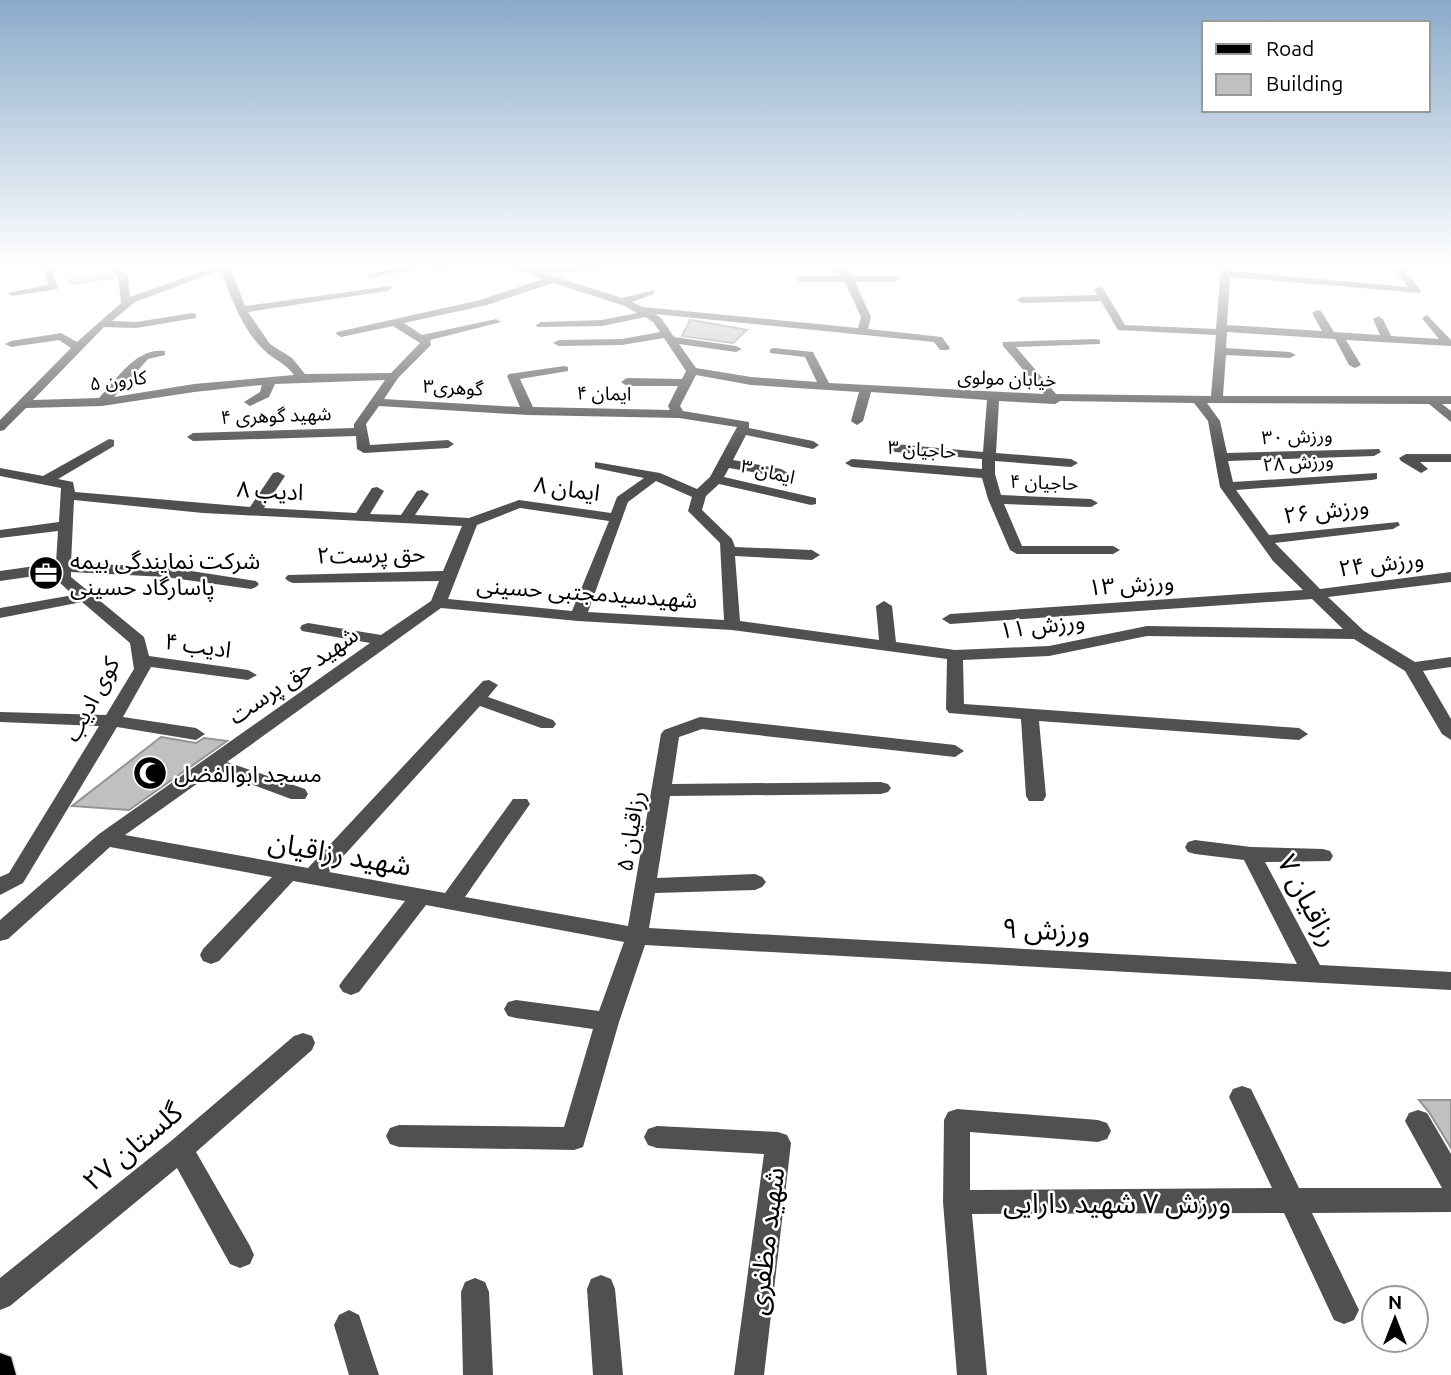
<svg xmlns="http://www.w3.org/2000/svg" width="1451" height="1375" font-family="Ubuntu,'Noto Sans Arabic',sans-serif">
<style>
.building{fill:#c0c0c0;stroke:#949494;stroke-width:2}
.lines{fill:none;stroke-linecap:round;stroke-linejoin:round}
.major-casing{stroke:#dbdbdb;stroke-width:3}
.minor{fill:#505050;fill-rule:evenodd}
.major{fill:#000;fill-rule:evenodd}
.labels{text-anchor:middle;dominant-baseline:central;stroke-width:5;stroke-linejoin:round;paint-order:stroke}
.far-street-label{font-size:19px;fill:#000;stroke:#fff}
.street-label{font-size:23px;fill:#000;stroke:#fff}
.poi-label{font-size:23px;fill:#000;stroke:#fff;text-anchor:start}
.near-street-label{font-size:28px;fill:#000;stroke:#fff}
</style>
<rect width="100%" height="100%" fill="#fff"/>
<g class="building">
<polygon points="66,267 106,267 115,277 73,284 60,271"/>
<polygon points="690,320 692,320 747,330 733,343 682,336"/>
<polygon points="161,737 196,743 204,738 227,741 129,810 72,806"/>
<polygon points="1419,1100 1451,1100 1451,1148 1429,1112"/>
</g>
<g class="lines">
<g class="major-casing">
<polygon id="major" points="0,1353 11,1357 16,1375 0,1375"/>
</g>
<g class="minor">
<polygon points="63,267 52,271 58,289 12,296 7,293 48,285 44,268"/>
<path d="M109,267H119L128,275L130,297L214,267H230L245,306L391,286L392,288L387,291L248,312L270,344L292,358L305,374L391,373L420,343L393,326L341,337L336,334L337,332L480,300L543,279L510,267L531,269L533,267H624L619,270L540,272L622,298L654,290V294L632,302L643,307L858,328L861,317L845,282H800L795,279L800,276H841L831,267H842L852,276H895L900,279L895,282H855L871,317L868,329L942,337L950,348L948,350H940L934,342L655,314L661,318L674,337L736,346L742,349L736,352L679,344L696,368L751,377L817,382L805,357L770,353V349L774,348L813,352L829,383L1044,394L1003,346V342L1096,339L1100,340V344L1016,347L1056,394L1211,396L1216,335L1118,330L1101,301L1022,303L1017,300L1022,297L1097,295L1094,290L1099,287L1103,288L1125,325L1216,329L1221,267H1231V271L1408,287L1395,270L1403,268L1421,291L1420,293L1230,277L1227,325L1322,331L1312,313L1317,310L1321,311L1334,332L1380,335L1373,319L1378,316L1383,319L1391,336L1439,339L1422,318L1427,315L1451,340V346L1346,340L1361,365L1355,368L1349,365L1335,339L1227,332L1226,348L1290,352L1296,355L1290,358L1226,355L1223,396H1451V404H1442L1451,411V422L1429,404L1207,403L1220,421L1227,453L1379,449L1381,452L1374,456L1228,461L1233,482L1377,473V479L1372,480L1236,490L1269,535L1398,522L1400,525L1393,529L1275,543L1320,589L1451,572V582L1328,597L1364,631L1415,662L1451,657V667L1423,671L1451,719V740L1442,734L1405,671L1354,639L1147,636L1049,656L963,660L964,704L1299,728L1308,734L1299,740L1039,721L1046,796L1043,801H1029L1026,796L1021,719L949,713L946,709L947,659L732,630L578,621L441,608L227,762L305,789L308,794L305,799H291L215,771L125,835L308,868L483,681L489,680L498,685L488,697L553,720L556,724L553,728H541L480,706L329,872L445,893L513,799H527L530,804L465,897L628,926L661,734L664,730L700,717L955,745L964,751L955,757L702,729L679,737L672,784L881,782L888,784L891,788L888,792L881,794L670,796L657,878L755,874L762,877L766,882L762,887L755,890L655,893L649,928L1297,964L1244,860L1195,854L1188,852L1185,847L1188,842L1195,840L1251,847L1323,849L1330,851L1333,856L1330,861L1265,862L1320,965L1451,972V990L645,945L619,1022L583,1147L574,1150L399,1147L390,1144L386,1136L390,1128L399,1125L564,1127L593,1029L516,1018L508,1016L504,1009L508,1002L516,1000L599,1011L624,942L426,905L359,992L351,995L343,992L339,986L343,980L405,901L293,881L219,961L211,964L203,961L200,955L203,949L272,877L110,847L8,939L0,941V920L99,834L370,643L302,631L300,628L302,625L308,623L381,635L431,601L439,581L293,583L288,581L285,578L288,575L443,571L462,526L203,513L74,500L71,563L165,567L256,581L259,584L256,587L251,589L165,577L71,572V577L144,637L149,656L248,670L257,675L248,680L151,667L123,717L196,728L205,734L196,740L117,727L23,883L0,895V877L9,873L99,726L0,722V712L106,715L134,669L130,643L82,602L0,618V608L73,595L58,581L56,573L0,581V571L56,563L58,531L0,538V530L59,522L61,488L0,476V468L43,476L109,439L114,440V446L58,479L73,482L75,492L250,507L273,473L278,472L285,476L264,508L356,513L372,488L377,487L384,491L370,514L401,515L417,491L422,490L429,494L415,515L469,518L519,500L611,513L617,497L644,478L595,468V462L660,473L697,489L710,477L737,427L679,418L528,415L379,406L366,424L370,445L448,440L454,444L448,448L364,453L357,449L356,436L193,441L187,437L193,433L354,428V424L385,380L275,384L269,397L250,406L244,402L260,392L262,385L194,392L102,406L26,408L4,430L0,431V420L71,348L59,340L11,347L5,344L11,341L61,333L77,342L121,303L118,276ZM221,270C231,298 242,329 264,350C274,360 286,363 294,375L194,384L114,397L148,359L165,355V351C136,347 117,379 99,398L33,400L104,327L136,328L196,318V314L192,313L136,322L112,321L135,302ZM553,283L625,306L637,313L602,320L541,322L536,325L537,327L602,326L645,317L653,322L660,332L622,339L559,340L553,343L559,346L622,345L664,338L686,371L682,379L627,378L621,382L627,386H678L668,406L670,410L533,407L520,379L568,371V367L564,366L509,374L507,376L520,407L384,399L398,378L431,345L430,340L501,322L496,319L422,335L404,323L487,305ZM696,375L751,385L859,392L851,421L857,425L863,421L871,392L987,400L983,452L895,444L889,448L895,452L982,459V469L852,459L845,463L852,467L982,478L988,499L1010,550L1017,554H1113L1120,550L1113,546H1022L1004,504L1091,507L1098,503L1091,499L1001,495L995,474V461L1071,467L1078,463L1071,459L996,453L999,401L1055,404L1060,401L1194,403L1208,421L1220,487L1273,561L1303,590L950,614L942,619L950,624L1312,599L1343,629L1147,626L1049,646L955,650L896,642L892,606L884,601L876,606L879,640L740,621L735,556L812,560L820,555L812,550L735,547L732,539L702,510L706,496L719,484L811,505L816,504V498L724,477L729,468L781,477L788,473L781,469L733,460L746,435L813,449L819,445L813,441L749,428V422L683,411L680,406ZM656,481L692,497L688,511L720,543L724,620L588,612L628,502ZM520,508L609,521L572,611L448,599L477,525Z"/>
<polygon points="403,267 424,267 371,278 366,275"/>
<polygon points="433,267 445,267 447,269 442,272"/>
<polygon points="1406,454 1451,454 1451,462 1420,462 1428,469 1421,473 1401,461 1399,458"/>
<polygon points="303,1033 312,1036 315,1043 312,1050 196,1152 250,1246 254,1255 250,1264 240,1268 230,1264 177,1168 10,1306 0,1310 0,1278 171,1141 294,1036"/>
<polygon points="1242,1086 1251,1089 1299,1188 1442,1188 1405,1121 1409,1113 1418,1110 1427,1113 1451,1154 1451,1212 1312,1213 1359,1310 1354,1320 1344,1324 1334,1320 1284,1213 972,1214 987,1375 957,1375 943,1202 944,1120 948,1112 957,1109 1098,1120 1107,1123 1111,1131 1107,1139 1098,1142 970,1132 970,1190 1272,1188 1229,1097 1233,1089"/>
<polygon points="657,1126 778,1132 787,1135 791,1143 764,1375 734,1375 764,1154 657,1148 648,1145 644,1137 648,1129"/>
<polygon points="601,1275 611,1279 615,1289 623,1375 593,1375 587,1289 591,1279"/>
<polygon points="475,1278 485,1282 489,1292 493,1375 463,1375 461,1292 465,1282"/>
<polygon points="349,1310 359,1315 379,1375 349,1375 334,1325 339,1315"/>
</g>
<use href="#major" class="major"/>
</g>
<linearGradient id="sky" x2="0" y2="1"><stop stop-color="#8aabca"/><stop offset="0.58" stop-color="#fff"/><stop offset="1" stop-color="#fff" stop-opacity="0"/></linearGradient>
<rect width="1451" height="459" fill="url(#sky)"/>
<defs>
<g id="office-disc" transform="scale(1.75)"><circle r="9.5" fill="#000" stroke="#fff"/><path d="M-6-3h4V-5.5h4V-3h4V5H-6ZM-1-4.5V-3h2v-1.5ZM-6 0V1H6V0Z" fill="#fff"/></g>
<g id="mosque-disc" transform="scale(1.75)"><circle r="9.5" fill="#000" stroke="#fff"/><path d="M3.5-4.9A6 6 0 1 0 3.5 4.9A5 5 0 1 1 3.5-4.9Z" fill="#fff"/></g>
</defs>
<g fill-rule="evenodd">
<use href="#office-disc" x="46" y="573"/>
<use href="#mosque-disc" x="150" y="773"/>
</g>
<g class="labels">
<g class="far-street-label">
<text transform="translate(1007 378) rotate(2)">خیابان مولوی</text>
<text transform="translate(118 380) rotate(-7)">کارون ۵</text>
<text transform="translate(453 387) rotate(3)">گوهری۳</text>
<text transform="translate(604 393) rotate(1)">ایمان ۴</text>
<text transform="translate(276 415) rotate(-2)">شهید گوهری ۴</text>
<text transform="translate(1297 436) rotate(-2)">ورزش ۳۰</text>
<text transform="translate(922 449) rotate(4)">حاجیان ۳</text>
<text transform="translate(1298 462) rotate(-4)">ورزش ۲۸</text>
<text transform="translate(768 471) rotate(13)">ایمان ۳</text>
<text transform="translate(1044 482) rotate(2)">حاجیان ۴</text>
</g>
<g class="street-label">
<text transform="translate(567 488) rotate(8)">ایمان ۸</text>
<text transform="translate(270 490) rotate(3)">ادیب ۸</text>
<text transform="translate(1326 510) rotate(-7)">ورزش ۲۶</text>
<text transform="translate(371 554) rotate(-1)">حق پرست۲</text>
<text transform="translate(1381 563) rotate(-7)">ورزش ۲۴</text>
<text transform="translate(1131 584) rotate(-4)">ورزش ۱۳</text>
<text transform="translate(587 592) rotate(4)">شهیدسیدمجتبی حسینی</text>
<text transform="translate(1042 625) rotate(-7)">ورزش ۱۱</text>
<text transform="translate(198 645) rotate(8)">ادیب ۴</text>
<text transform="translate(293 675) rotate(-35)">شهید حق پرست</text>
<text transform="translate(91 699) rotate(-62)">کوی ادیب</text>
<text transform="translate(630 831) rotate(-81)">رزاقیان ۵</text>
</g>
<g class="poi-label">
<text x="70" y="560">شرکت نمایندگی بیمه<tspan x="70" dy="26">پاسارگاد حسینی</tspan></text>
<text x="174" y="773">مسجد ابوالفضل</text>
</g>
<g class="near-street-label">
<text transform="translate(340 853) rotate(10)">شهید رزاقیان</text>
<text transform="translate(1309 900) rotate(62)">رزاقیان ۷</text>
<text transform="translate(1046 929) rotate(3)">ورزش ۹</text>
<text transform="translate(132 1146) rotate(-40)">گلستان ۲۷</text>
<text x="1117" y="1202">ورزش ۷ شهید دارایی</text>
<text transform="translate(765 1241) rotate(-83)">شهید مظفری</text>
</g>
</g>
<rect x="1202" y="21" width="228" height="91" fill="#ffffff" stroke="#999999" stroke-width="2"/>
<rect x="1216" y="44" width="35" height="10" fill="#000000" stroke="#999999" stroke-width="2"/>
<text x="1266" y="56" font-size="21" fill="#000000">Road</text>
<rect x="1216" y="74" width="35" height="21" fill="#c0c0c0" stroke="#999999" stroke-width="2"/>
<text x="1266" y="91" font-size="21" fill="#000000">Building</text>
<g transform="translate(1395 1319)"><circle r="33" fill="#ffffff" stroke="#999999" stroke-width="2"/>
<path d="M0-5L12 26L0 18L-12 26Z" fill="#000000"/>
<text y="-10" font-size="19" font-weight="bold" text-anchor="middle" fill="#000000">N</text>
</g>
</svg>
